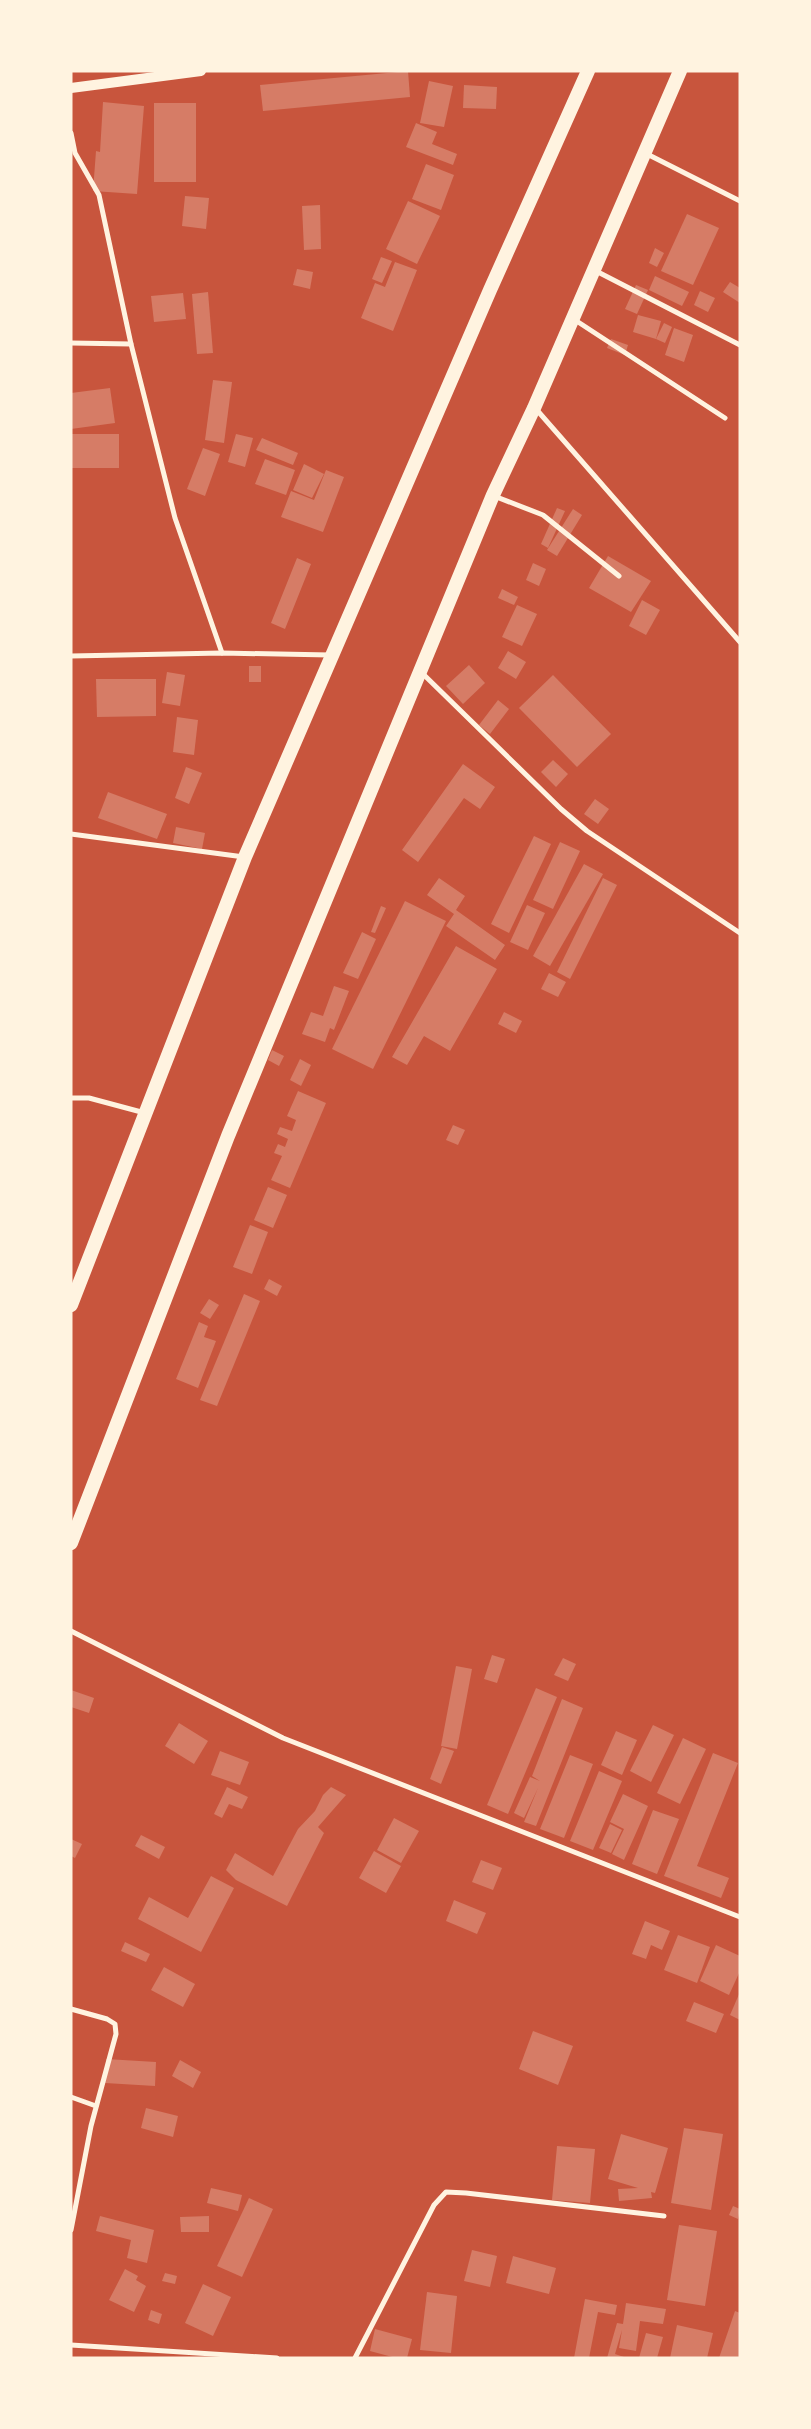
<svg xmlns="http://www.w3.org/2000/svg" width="811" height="2429" font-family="Barlow,sans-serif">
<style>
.building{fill:#d67c66}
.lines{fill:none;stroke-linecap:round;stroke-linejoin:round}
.minor{stroke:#fff3e0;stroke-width:5}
.secondary{stroke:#fff3e0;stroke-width:10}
.trunk{stroke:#fff3e0;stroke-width:14}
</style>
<rect width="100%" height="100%" fill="#c8553d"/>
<g class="building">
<polygon points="408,71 410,97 263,111 260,85"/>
<polygon points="429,81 453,86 444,127 420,123"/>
<polygon points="464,85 497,87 496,109 463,108"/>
<polygon points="103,102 144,106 137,194 93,191 96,151 100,152"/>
<rect x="154" y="103" width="42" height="79"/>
<polygon points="416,123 437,132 432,144 457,154 453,165 406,147"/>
<polygon points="426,164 454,175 441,210 412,199"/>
<polygon points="185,196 209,198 206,229 182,226"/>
<polygon points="408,201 440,216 417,264 386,249"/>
<polygon points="320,205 321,249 304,250 302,206"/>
<polygon points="687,214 719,228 693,285 661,271"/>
<polygon points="655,248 664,253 657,267 649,263"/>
<polygon points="381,257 392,261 382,283 372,279"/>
<polygon points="395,262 417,270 393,331 361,318 375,283 385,287"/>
<polygon points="297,269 313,272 310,289 293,285"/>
<polygon points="655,276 689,292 682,306 649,290"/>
<polygon points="730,282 740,288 740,303 723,292"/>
<polygon points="636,285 648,290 637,314 625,309"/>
<polygon points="700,291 715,298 708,312 694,305"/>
<polygon points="208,292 213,353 197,354 192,294"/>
<polygon points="183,293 186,319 154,322 151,296"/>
<polygon points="638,315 661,321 656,339 633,332"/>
<polygon points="664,323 672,327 665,343 656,339"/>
<polygon points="674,328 693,335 684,362 665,355"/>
<polygon points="611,339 628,345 625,355 607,348"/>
<polygon points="213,380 232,382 224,443 205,440"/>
<polygon points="110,388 115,423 71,429 71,393"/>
<rect x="71" y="434" width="48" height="34"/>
<polygon points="236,434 253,438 245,467 228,462"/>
<polygon points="262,438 298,453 293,465 256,450"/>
<polygon points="203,448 220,454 205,496 187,489"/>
<polygon points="265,459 295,470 286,495 255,484"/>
<polygon points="304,464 324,474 312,498 293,490"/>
<polygon points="326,470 344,477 323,532 281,517 291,491 314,500"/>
<polygon points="557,508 565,511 548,548 541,544"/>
<polygon points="573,509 582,515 557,556 547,550"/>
<polygon points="608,556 651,581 631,612 589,588"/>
<polygon points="297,558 311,564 285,629 271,623"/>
<polygon points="533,563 546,569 539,586 526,580"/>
<polygon points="502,589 518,597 514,605 498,598"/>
<polygon points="642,600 660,610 646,635 629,626"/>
<polygon points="517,605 537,614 522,646 502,637"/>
<polygon points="508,651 526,662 516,679 498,668"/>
<polygon points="469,665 485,683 463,704 446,686"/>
<rect x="249" y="666" width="12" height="16"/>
<polygon points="167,672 185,675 180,706 162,703"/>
<polygon points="553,675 611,734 577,767 519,708"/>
<polygon points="96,679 156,679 156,716 97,717"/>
<polygon points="498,700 509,709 490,734 479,725"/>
<polygon points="177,717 198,720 194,755 173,752"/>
<polygon points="553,760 568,774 556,787 541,772"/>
<polygon points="463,764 495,787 480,809 464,798 418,862 402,850"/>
<polygon points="186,767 202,773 189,804 175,798"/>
<polygon points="108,792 167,814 157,839 98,818"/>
<polygon points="595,799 609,809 598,824 584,814"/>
<polygon points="176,827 205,833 202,849 173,843"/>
<polygon points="534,836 551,844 509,933 491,924"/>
<polygon points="560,842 580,851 553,909 533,900"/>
<polygon points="584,864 603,874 550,966 533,956"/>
<polygon points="439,878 465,896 456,910 505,945 495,960 446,926 454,914 427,895"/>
<polygon points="603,878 617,885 570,979 557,972"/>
<polygon points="405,901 446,921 373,1069 332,1049"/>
<polygon points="527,905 545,913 528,950 510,942"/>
<polygon points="381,906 386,908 375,933 371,932"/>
<polygon points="362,932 376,939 358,979 343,973"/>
<polygon points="456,946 497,969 450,1051 424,1036 407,1065 392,1057"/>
<polygon points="549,973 566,982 558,997 541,989"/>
<polygon points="334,986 349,991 334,1030 330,1028 325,1042 302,1034 311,1012 323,1016"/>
<polygon points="504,1012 522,1021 516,1033 498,1024"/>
<polygon points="272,1050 284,1056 279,1066 268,1060"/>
<polygon points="300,1059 311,1065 301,1086 290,1080"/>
<polygon points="298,1091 326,1103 290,1188 271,1180 282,1156 274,1153 278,1144 285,1147 288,1139 277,1134 280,1127 292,1131 296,1120 287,1116"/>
<polygon points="453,1125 465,1130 458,1145 446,1140"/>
<polygon points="268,1187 287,1195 273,1228 254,1220"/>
<polygon points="250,1225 268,1232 252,1274 233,1267"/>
<polygon points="269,1279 282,1286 277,1296 264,1289"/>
<polygon points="244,1294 260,1301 217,1406 200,1400"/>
<polygon points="209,1299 219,1305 210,1319 200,1313"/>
<polygon points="199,1322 208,1326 204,1337 216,1341 198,1388 176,1379"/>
<polygon points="492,1655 505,1659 497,1683 484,1679"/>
<polygon points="563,1658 576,1664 568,1681 554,1675"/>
<polygon points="456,1666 472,1669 457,1749 441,1746"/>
<polygon points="536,1688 557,1697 508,1814 487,1805"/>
<polygon points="71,1690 94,1698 89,1713 71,1707"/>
<polygon points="562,1699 583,1708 536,1826 524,1822 538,1788 524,1818 514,1813 530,1777 540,1781 532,1776"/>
<polygon points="179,1723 208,1741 194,1764 165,1746"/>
<polygon points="653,1725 674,1735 651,1782 630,1771"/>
<polygon points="616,1731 637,1740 622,1775 601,1765"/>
<polygon points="683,1738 706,1749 680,1804 657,1793"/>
<polygon points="442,1747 454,1751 441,1784 430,1779"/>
<polygon points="220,1751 249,1762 240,1785 211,1775"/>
<polygon points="713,1753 738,1763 697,1866 729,1878 721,1898 664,1876"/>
<polygon points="570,1755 593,1764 564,1838 540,1829"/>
<polygon points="599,1771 622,1781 593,1850 570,1841"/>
<polygon points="227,1787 248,1797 242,1809 229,1804 222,1818 214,1814"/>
<polygon points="331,1787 346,1795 318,1827 324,1833 287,1906 236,1880 226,1870 235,1853 273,1876 298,1829 315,1811 323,1795"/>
<polygon points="623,1794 648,1806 624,1860 612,1854 624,1829 610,1822"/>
<polygon points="653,1810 679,1819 657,1874 632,1864"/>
<polygon points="394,1818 419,1831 401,1863 377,1850"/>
<polygon points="610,1824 622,1830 611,1853 599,1848"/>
<polygon points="141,1835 165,1847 159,1859 135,1846"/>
<polygon points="71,1839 82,1844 75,1858 71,1856"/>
<polygon points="374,1851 401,1866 386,1893 359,1878"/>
<polygon points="481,1860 502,1868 493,1890 472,1882"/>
<polygon points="211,1876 234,1888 201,1952 138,1919 149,1897 188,1918"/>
<polygon points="454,1900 486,1913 477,1934 446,1921"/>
<polygon points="645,1921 670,1931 662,1950 651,1945 646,1959 632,1954"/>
<polygon points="678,1935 710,1947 697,1983 664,1970"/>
<polygon points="125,1942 150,1954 146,1962 121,1951"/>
<polygon points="716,1945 740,1956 740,1971 729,1995 700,1981"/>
<polygon points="164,1967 195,1984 183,2007 151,1990"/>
<polygon points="740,1992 740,2020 730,2015"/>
<polygon points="694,2002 724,2014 716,2033 686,2021"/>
<polygon points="533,2031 573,2046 558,2085 519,2069"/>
<polygon points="106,2059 156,2062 155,2086 105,2083"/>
<polygon points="180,2060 201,2072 193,2088 172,2076"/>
<polygon points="146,2108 178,2116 173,2137 141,2128"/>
<polygon points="684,2128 723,2134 711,2210 671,2203"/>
<polygon points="621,2134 668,2148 655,2193 651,2192 652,2198 619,2201 618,2189 638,2188 608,2179"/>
<polygon points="557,2146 595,2149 590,2203 552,2200"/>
<polygon points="211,2188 242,2195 238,2211 207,2203"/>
<polygon points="249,2198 273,2209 242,2277 217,2266"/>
<polygon points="733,2206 740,2209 738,2219 729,2215"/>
<polygon points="100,2216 154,2230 147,2263 127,2258 131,2240 96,2231"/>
<polygon points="209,2216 209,2232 181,2232 180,2217"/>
<polygon points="679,2225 717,2231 705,2306 667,2300"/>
<polygon points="472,2250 497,2256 490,2287 464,2281"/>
<polygon points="513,2256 556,2268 549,2294 506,2283"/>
<polygon points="125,2269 138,2276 136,2280 146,2286 134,2312 109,2300"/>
<polygon points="165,2273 177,2276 175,2284 162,2281"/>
<polygon points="203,2284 231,2297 213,2336 185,2323"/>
<polygon points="427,2292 457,2296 451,2353 420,2350"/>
<polygon points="585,2299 617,2305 615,2315 598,2312 589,2358 574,2358"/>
<polygon points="626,2303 666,2309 663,2324 640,2321 636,2351 619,2348 622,2330 615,2354 627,2358 607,2358 617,2323 623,2324"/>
<polygon points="151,2310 162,2314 159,2324 148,2320"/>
<polygon points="735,2311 740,2313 740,2358 719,2358"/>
<polygon points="677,2325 713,2333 707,2358 670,2358"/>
<polygon points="375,2329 412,2339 407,2358 396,2358 370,2351"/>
<polygon points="646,2333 663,2337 657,2358 639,2358"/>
</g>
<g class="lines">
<g class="minor">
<polyline points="71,133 75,153 99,195 131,344 175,518 222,653"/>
<polyline points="645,153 740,201"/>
<polyline points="594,270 740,345"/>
<polyline points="575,320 725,418"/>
<polyline points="71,343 131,344"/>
<polyline points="536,409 740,642"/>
<polyline points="494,496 543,515 619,576"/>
<polyline points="71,656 222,653 330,655"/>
<polyline points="421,672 561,809 587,831 740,933"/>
<polyline points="71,834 244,857"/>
<polyline points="71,1098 89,1098 145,1113"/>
<polyline points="71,1631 283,1738 740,1917"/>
<polyline points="71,2009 107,2019 115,2024 116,2034 91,2126 71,2230"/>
<polyline points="71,2097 96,2106"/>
<polyline points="71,2345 277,2358"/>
<polyline points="355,2358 434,2205 446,2192 466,2193 664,2216"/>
</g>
<polyline class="secondary" points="71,88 201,71"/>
<g class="trunk">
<polyline points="71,1305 245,857 490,290 588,71"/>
<polyline points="71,1543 228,1136 493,495 534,408 680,71"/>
</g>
</g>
<rect width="811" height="2429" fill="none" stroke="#fff3e0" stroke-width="145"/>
</svg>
